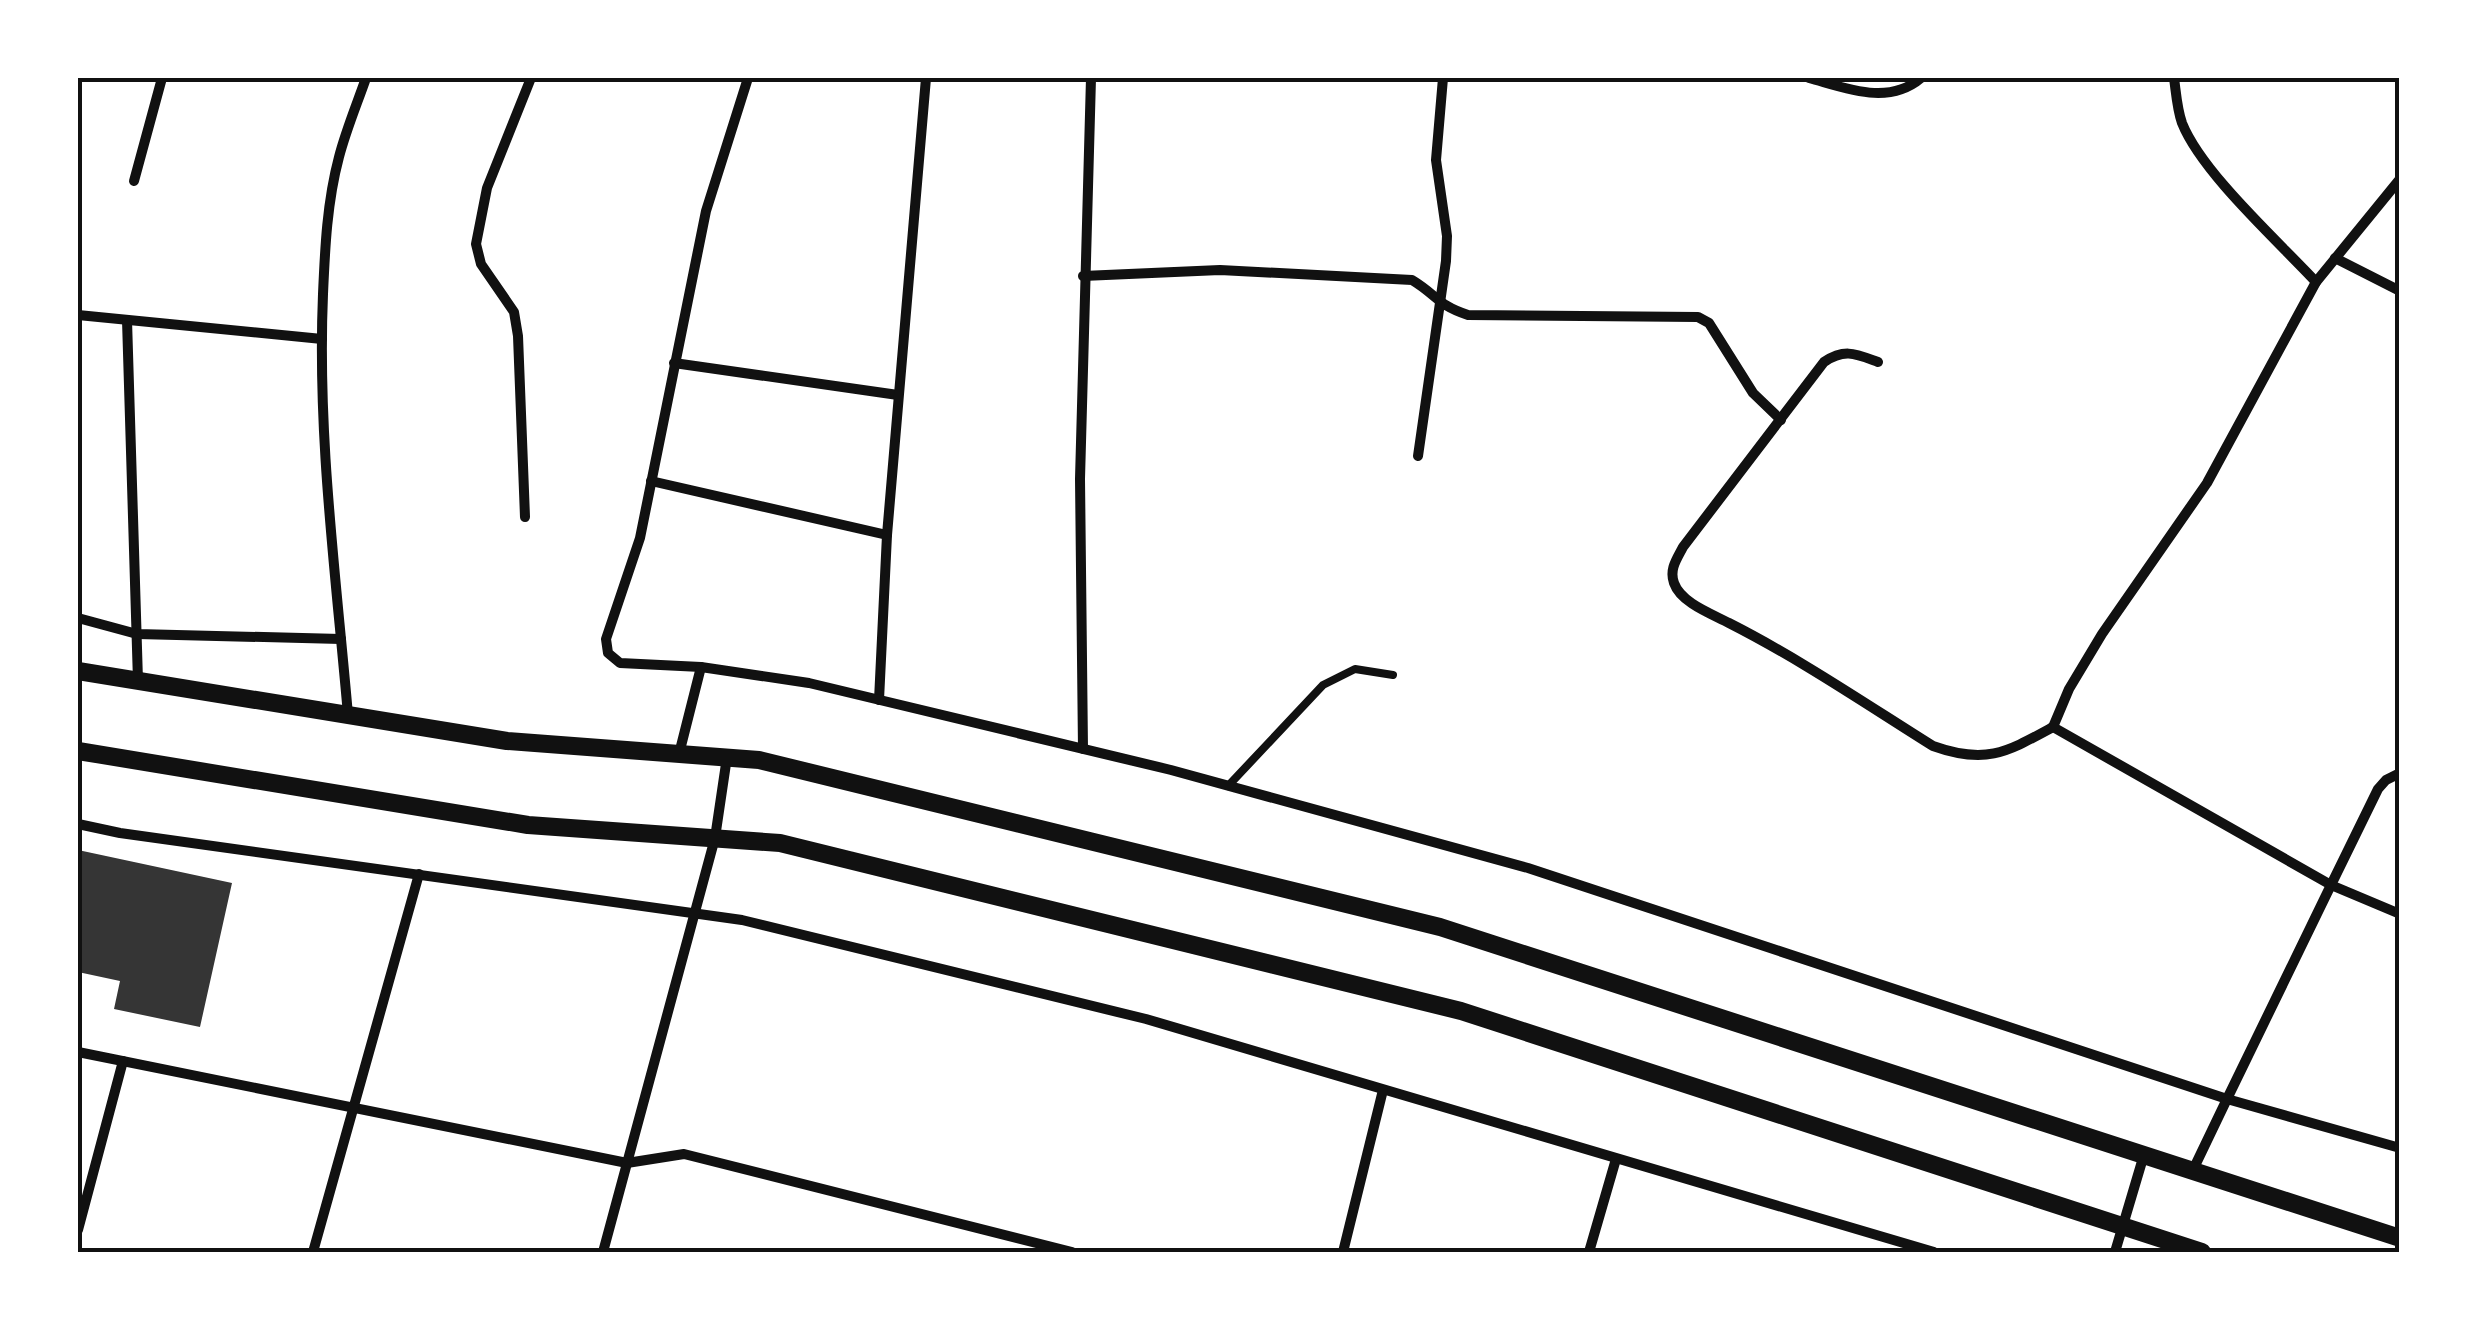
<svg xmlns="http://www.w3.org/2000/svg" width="2477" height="1330" font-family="'IBM Plex Sans',sans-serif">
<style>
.building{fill:#353535}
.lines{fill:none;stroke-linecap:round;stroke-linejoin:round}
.service{stroke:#111;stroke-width:8}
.minor{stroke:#111;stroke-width:10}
.tertiary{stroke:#111;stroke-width:18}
.neatline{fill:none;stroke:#111;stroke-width:4}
</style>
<rect width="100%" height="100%" fill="#fff"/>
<polygon class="building" points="78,850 232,883 200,1027 114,1009 120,981 78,972"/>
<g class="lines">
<polyline class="service" points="1228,786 1323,685 1355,669 1393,675"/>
<g class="minor">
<path d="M1809,78C1846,88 1888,106 1921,78"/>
<path d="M2174,78C2176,92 2177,109 2182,123C2202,173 2278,241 2316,282"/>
<polyline points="134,181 162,78"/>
<polyline points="2335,258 2400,291"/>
<path d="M1083,276L1220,270L1412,280C1437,295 1437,305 1468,315L1698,317L1709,323L1753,393L1781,420"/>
<polyline points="78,315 322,339"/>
<polyline points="127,320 138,681"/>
<path d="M1878,362C1856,354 1845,348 1824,362L1683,547C1677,559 1669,569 1674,583C1681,603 1712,614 1729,623C1800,659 1866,704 1933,746C1986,765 2007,752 2053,727"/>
<polyline points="674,363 898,395"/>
<polyline points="1418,456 1446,261 1447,236 1436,160 1443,78"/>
<polyline points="651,481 887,535"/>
<polyline points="525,517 518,336 514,312 481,264 476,244 487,188 531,78"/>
<polyline points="78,618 137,634 341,639"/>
<polyline points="701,667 620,663 608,653 606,639 640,538 706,211 748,78"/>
<polyline points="879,700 887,535 926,78"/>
<path d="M348,715C336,575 317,435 323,294C325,248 327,202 339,157C346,130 357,104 366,78"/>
<polyline points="1083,749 1080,479 1091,78"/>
<polyline points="679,754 701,667 809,683 1171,770 1528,868 2227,1099 2331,885 2053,727 2069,689 2102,634 2207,483 2316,282 2400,179"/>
<polyline points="2400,773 2386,780 2378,789 2331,885 2400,914"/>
<polyline points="78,824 120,833 742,920 1146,1019 1934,1252"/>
<polyline points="78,1052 627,1163 684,1154 1072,1252"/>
<polyline points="2192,1172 2227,1099 2400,1148"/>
<polyline points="78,1230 123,1061"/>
<polyline points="313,1252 419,874"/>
<polyline points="603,1252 715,838 727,757"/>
<polyline points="1343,1252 1383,1090"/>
<polyline points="1589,1252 1616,1159"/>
<polyline points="2115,1252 2143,1158"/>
</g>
<g class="tertiary">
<polyline points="78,671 507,741 759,760 1440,927 2400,1238"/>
<polyline points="78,751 528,825 780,843 1461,1011 2202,1252"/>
</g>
</g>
<rect width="2477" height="1330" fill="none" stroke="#ffffff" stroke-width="160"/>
<rect x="80" y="80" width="2317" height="1170" class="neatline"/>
</svg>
